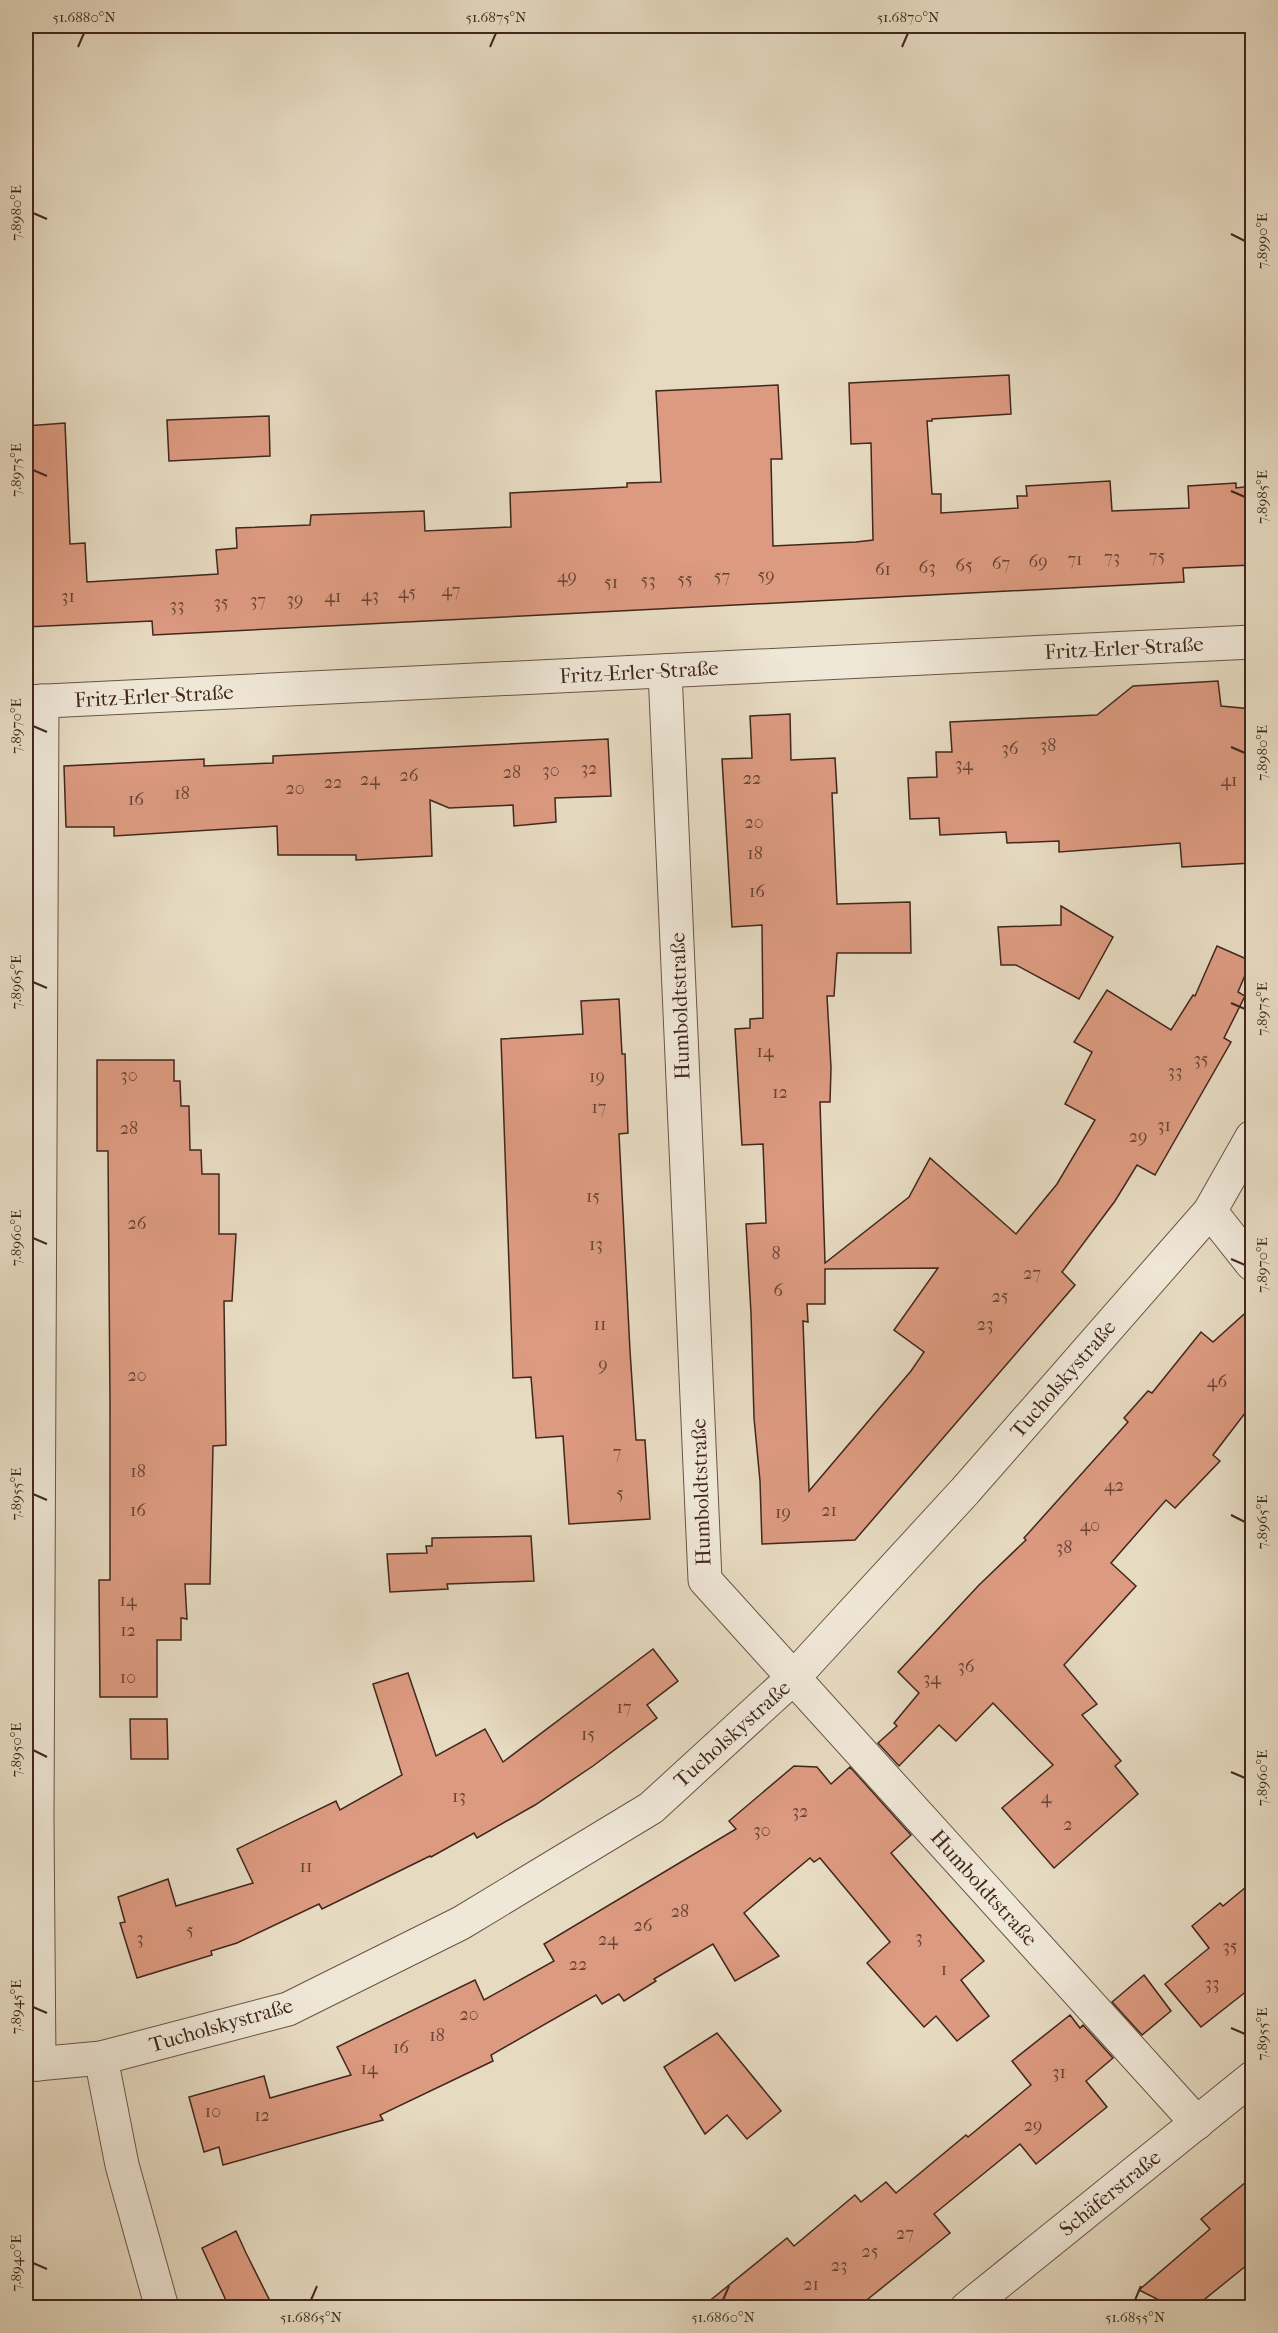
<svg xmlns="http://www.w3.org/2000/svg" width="1278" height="2333" font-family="'IM FELL French Canon',serif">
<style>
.building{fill:#dc9a80;stroke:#41271d;stroke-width:1.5;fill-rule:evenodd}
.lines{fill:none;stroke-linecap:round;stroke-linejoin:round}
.minor-casing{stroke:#6a5446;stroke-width:35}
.minor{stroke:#efe7d7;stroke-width:33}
.ticks{fill:none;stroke:#41271d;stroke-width:2}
.labels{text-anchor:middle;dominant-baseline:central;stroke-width:6;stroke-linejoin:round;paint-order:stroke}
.number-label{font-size:18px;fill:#684436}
.street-label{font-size:21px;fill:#41271d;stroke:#efe7d7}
.neatline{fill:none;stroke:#41271d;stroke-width:2}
.ticks-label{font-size:15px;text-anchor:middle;fill:#41271d}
</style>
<rect width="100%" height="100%" fill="#e6dac1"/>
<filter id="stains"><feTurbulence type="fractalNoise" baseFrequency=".00333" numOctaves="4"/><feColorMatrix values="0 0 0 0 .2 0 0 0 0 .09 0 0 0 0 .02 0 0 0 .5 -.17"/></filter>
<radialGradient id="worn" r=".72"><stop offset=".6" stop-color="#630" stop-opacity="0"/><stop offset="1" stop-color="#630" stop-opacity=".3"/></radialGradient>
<g class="building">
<polygon points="1009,375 1011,414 932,419 932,421 927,421 932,494 941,494 941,513 1018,508 1017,496 1027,496 1026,486 1110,481 1112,511 1189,508 1188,486 1236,483 1236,488 1252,486 1252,565 1183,568 1184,582 153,635 152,621 26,627 26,426 65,423 70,544 85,543 87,582 218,574 216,550 237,548 236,528 310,525 311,515 424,511 425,531 511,527 510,493 627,487 627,483 661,482 656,391 778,385 782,459 771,459 773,546 856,542 873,540 871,443 851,444 849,383"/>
<polygon points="269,416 270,456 169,461 167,420"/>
<polygon points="1218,681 1221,706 1252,709 1252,863 1182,867 1180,843 1059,852 1059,841 1007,843 1006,832 940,835 939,818 910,819 908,778 937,777 936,752 952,752 950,722 1097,715 1133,686"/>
<path d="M790,714L791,760L835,758L837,793H832L837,904L910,902L911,953H837L834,996H827L831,1068L830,1102H820L825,1263L909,1197L930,1158L1016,1234L1057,1184L1095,1120L1065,1104L1092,1052L1074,1042L1107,990L1171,1030L1193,995L1195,996L1217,946L1251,961L1238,992L1245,996L1224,1038L1231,1042L1155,1175L1137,1165L1115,1201L1062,1272L1075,1285L855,1540L762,1544L760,1481L754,1418L751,1313L746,1224L766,1223L763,1144L742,1145L735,1029L750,1028V1019L763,1018L762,925L732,927L722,759L752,758L750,716ZM938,1268L894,1330L924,1352L911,1371L809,1491L803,1321L808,1322L807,1304H825V1269Z"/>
<polygon points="608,739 611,796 555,798 556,822 514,826 513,805 449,808 430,800 432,856 356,860 356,855 278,855 277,826 114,836 114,827 66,827 64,766 204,759 204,766 273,763 273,756"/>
<polygon points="1061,906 1113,937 1079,999 1016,965 1001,965 998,927 1061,925"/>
<polygon points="619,999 622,1054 625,1054 628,1133 619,1134 630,1351 636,1440 645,1440 650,1519 569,1524 563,1436 536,1438 531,1377 513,1378 501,1039 583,1034 581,1001"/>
<polygon points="97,1060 174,1060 174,1081 180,1081 181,1106 189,1106 190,1150 201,1150 202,1174 219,1174 219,1234 236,1234 232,1301 224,1301 226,1445 213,1446 210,1584 185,1584 187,1619 181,1618 181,1640 157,1640 157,1697 100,1697 99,1580 110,1580 110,1402 108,1151 97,1151"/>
<polygon points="1252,1307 1252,1404 1213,1455 1220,1461 1175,1508 1166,1500 1111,1563 1136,1586 1064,1665 1097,1704 1082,1715 1121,1761 1115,1766 1138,1794 1054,1868 1002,1808 1053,1765 993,1703 956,1741 939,1725 899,1766 878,1743 897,1726 894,1723 919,1693 898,1672 979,1585 1026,1540 1024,1538 1128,1422 1124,1418 1148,1391 1152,1393 1201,1332 1213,1342"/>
<polygon points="531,1536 534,1581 447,1584 448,1589 390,1592 387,1554 427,1553 426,1546 432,1546 432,1538"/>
<polygon points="653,1649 678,1681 647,1705 657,1718 593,1766 535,1805 477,1838 474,1833 431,1857 430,1856 322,1909 319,1904 237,1943 211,1951 212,1955 137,1978 120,1923 125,1922 118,1897 168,1879 176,1906 253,1883 237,1849 336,1801 340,1810 402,1775 373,1684 408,1673 436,1756 485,1729 503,1762"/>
<polygon points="130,1719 167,1719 168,1759 131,1759"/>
<polygon points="794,1766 817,1767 831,1784 850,1767 911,1835 891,1853 984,1961 961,1980 989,2016 957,2041 936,2016 924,2027 867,1963 890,1942 820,1858 814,1862 810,1858 744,1913 779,1956 735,1981 713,1944 654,1979 656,1981 624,2001 619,1994 602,2004 596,1995 491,2055 493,2061 380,2115 383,2120 223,2165 219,2147 204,2152 189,2097 264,2076 270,2098 351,2075 337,2047 475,1980 484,2000 554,1961 544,1944 736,1829 729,1821"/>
<polygon points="1252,1882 1252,1987 1201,2027 1165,1984 1209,1948 1192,1926 1220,1903 1223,1906"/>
<polygon points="1144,1975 1171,2011 1142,2035 1112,2002"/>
<polygon points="1070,2015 1080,2028 1083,2025 1113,2058 1086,2081 1107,2107 1036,2164 1020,2144 934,2214 950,2233 858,2307 702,2307 787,2238 794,2246 855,2195 861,2202 886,2182 896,2193 966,2135 968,2137 1031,2085 1012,2061"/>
<polygon points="717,2033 781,2111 747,2139 727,2115 705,2134 664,2067"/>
<polygon points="1252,2177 1252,2261 1195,2307 1173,2307 1139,2290 1210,2229 1201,2219"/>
<polygon points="236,2231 246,2253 273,2307 229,2307 202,2248"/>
</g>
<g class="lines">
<g class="minor-casing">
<g id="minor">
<polyline points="665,671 705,1580 1197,2123"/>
<polyline points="26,702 1252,642"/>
<polyline points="1210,1211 1252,1264"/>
<polyline points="101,2058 122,2165 162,2308"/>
<polyline points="39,2064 37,1819 42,701"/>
<polyline points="26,2065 101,2058 288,2009 461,1923 651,1808 794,1677 965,1491 1210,1211 1252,1137"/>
<polyline points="967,2308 1252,2078"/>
</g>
</g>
<use href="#minor" class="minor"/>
</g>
<path class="ticks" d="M78,47L84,33M490,47L496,33M902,47L908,33M33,213L47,219M1231,234L1245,241M33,470L47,476M1231,491L1245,497M33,726L47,732M1231,747L1245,753M33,982L47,988M1231,1003L1245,1009M33,1238L47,1244M1231,1259L1245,1265M33,1494L47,1500M1231,1515L1245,1522M33,1750L47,1757M1231,1772L1245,1778M33,2007L47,2013M1231,2028L1245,2034M33,2263L47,2269M311,2300L317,2286M723,2300L729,2286M1135,2300L1141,2286"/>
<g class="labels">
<g class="number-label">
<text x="1157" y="556">75</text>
<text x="1112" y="557">73</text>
<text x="1075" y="559">71</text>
<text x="1038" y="561">69</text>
<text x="1001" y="563">67</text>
<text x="964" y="565">65</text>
<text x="927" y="567">63</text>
<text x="883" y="569">61</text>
<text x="766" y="575">59</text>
<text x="567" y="576">49</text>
<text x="722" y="576">57</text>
<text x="685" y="579">55</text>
<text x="648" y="580">53</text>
<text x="611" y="582">51</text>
<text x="451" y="590">47</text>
<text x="407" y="592">45</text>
<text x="370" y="595">43</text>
<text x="68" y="596">31</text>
<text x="333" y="596">41</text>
<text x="295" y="599">39</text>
<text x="258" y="600">37</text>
<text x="221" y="602">35</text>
<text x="177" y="605">33</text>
<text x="1048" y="745">38</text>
<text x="1010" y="748">36</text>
<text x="964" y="764">34</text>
<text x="589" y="768">32</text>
<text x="551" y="770">30</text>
<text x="512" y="772">28</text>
<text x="409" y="775">26</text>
<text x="752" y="778">22</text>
<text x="370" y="779">24</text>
<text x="1229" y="780">41</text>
<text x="333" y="782">22</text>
<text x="295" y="788">20</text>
<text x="182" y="793">18</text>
<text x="136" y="799">16</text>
<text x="754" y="822">20</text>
<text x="755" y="853">18</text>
<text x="757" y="891">16</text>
<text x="765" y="1051">14</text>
<text x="1201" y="1059">35</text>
<text x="1175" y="1071">33</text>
<text x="129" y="1075">30</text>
<text x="597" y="1076">19</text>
<text x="780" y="1092">12</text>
<text x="599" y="1107">17</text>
<text x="1164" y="1125">31</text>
<text x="129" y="1128">28</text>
<text x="1138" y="1136">29</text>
<text x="593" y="1196">15</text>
<text x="137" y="1223">26</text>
<text x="596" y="1244">13</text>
<text x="776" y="1253">8</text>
<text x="1032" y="1273">27</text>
<text x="778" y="1290">6</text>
<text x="1000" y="1296">25</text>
<text x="600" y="1324">11</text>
<text x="985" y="1324">23</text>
<text x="603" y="1364">9</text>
<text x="137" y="1375">20</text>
<text x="1217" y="1381">46</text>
<text x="617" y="1452">7</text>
<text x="138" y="1471">18</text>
<text x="1114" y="1485">42</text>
<text x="620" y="1493">5</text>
<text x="138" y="1510">16</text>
<text x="829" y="1510">21</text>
<text x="783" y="1512">19</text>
<text x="1090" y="1525">40</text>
<text x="1064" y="1547">38</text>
<text x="128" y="1600">14</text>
<text x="128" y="1630">12</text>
<text x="966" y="1666">36</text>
<text x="128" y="1677">10</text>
<text x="932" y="1678">34</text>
<text x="624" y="1707">17</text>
<text x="588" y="1734">15</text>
<text x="459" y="1796">13</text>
<text x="1046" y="1797">4</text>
<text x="800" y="1811">32</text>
<text x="1068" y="1824">2</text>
<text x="762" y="1830">30</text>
<text x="306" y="1866">11</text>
<text x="680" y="1911">28</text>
<text x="643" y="1925">26</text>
<text x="190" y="1930">5</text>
<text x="919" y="1937">3</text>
<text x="140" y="1938">3</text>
<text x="608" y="1939">24</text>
<text x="1230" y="1946">35</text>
<text x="578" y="1964">22</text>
<text x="944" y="1969">1</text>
<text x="1212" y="1983">33</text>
<text x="469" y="2014">20</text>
<text x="437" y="2035">18</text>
<text x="401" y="2047">16</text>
<text x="369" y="2068">14</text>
<text x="1059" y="2072">31</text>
<text x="213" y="2111">10</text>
<text x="262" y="2115">12</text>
<text x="1033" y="2125">29</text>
<text x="905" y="2233">27</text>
<text x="870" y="2251">25</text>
<text x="839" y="2265">23</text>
<text x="811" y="2284">21</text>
</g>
<g class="street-label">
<text transform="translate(1124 648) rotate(-3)">Fritz-Erler-Straße</text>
<text transform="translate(639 672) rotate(-3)">Fritz-Erler-Straße</text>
<text transform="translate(154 696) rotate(-3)">Fritz-Erler-Straße</text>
<text transform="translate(680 1006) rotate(-92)">Humboldtstraße</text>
<text transform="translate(1063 1379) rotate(-49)">Tucholskystraße</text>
<text transform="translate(701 1492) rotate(-92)">Humboldtstraße</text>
<text transform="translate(732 1734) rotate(-42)">Tucholskystraße</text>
<text transform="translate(984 1888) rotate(48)">Humboldtstraße</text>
<text transform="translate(221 2025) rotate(-16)">Tucholskystraße</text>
<text transform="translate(1110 2193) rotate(-39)">Schäferstraße</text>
</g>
</g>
<rect width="1278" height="2333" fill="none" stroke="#e6dac1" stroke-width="66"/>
<rect x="33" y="33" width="1212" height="2267" class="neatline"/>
<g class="ticks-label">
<text x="84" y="22">51.6880°N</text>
<text x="496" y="22">51.6875°N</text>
<text x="908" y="22">51.6870°N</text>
<text transform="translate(16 213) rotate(-90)" y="5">7.8980°E</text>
<text transform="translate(1262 241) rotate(-90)" y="5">7.8990°E</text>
<text transform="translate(16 470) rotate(-90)" y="5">7.8975°E</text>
<text transform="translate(1262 497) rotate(-90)" y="5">7.8985°E</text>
<text transform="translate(16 726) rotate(-90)" y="5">7.8970°E</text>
<text transform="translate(1262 753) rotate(-90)" y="5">7.8980°E</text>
<text transform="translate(16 982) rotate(-90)" y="5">7.8965°E</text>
<text transform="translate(1262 1009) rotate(-90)" y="5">7.8975°E</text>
<text transform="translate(16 1238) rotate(-90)" y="5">7.8960°E</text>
<text transform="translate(1262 1265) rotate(-90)" y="5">7.8970°E</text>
<text transform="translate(16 1494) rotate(-90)" y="5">7.8955°E</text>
<text transform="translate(1262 1522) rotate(-90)" y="5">7.8965°E</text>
<text transform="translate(16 1750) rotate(-90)" y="5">7.8950°E</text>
<text transform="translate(1262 1778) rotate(-90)" y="5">7.8960°E</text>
<text transform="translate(16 2007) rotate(-90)" y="5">7.8945°E</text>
<text transform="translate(1262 2034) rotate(-90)" y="5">7.8955°E</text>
<text transform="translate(16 2263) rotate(-90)" y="5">7.8940°E</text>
<text x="311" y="2322">51.6865°N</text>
<text x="723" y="2322">51.6860°N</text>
<text x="1135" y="2322">51.6855°N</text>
</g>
<rect width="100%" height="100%" filter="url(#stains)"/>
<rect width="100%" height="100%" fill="url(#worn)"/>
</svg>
